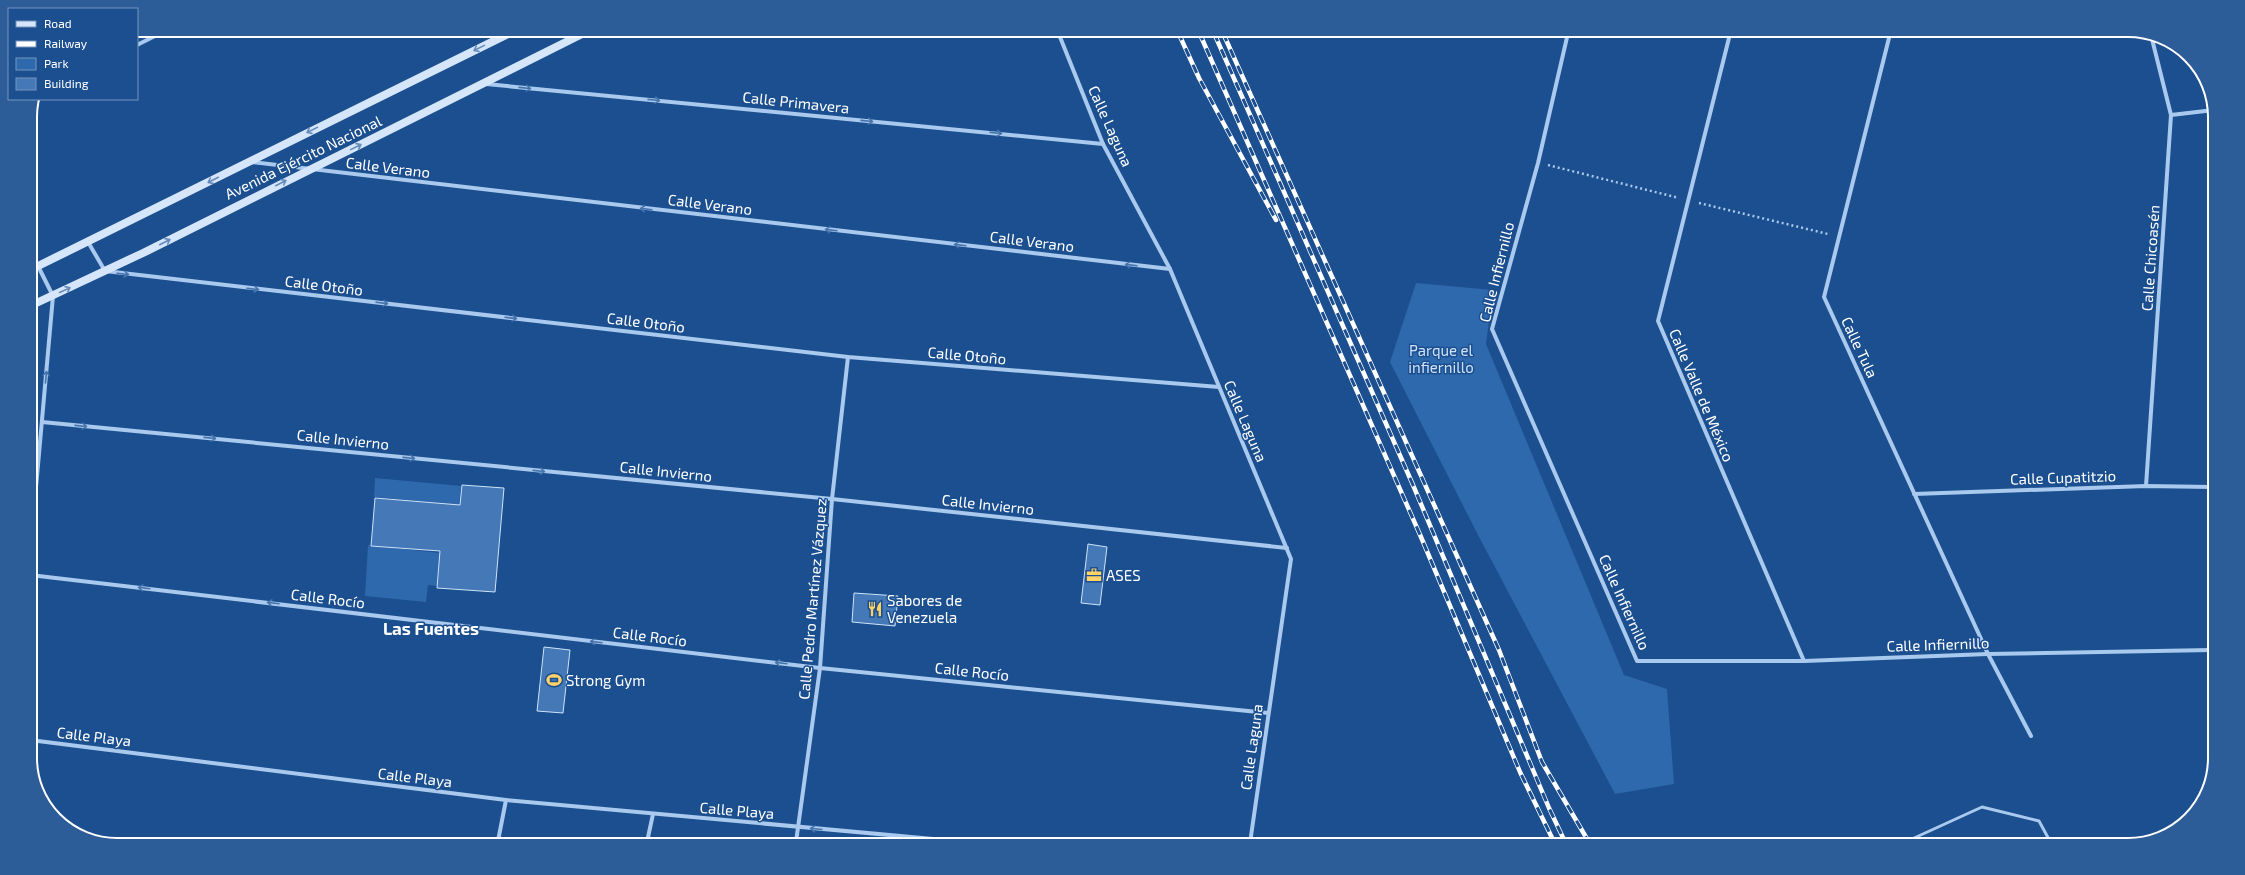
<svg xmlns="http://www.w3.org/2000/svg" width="2245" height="875" font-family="'Exo 2',sans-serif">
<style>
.green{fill:#2e69ad}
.building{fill:#4478b7;stroke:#cfe3fa}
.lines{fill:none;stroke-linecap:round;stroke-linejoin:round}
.path{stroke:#a9c9ee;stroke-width:2.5;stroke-dasharray:2 3;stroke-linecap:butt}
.service{stroke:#a9c9ee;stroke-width:3}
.minor{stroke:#a9c9ee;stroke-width:4}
.secondary{stroke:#d6e6fa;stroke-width:8}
.rail-casing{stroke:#fff;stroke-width:4.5}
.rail{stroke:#1b4f8f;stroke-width:3;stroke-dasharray:9;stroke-linecap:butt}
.oneway{stroke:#668bba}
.oneway2{stroke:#4674ac}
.labels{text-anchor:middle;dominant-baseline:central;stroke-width:3;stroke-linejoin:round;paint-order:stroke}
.street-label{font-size:15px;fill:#fff;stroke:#1b4f8f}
.park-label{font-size:15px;fill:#cfe3fa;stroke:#1b4f8f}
.poi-label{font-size:15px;fill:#fff;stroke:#1b4f8f;text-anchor:start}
.quarter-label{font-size:17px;font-weight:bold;fill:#fff;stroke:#1b4f8f}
.rim{fill:none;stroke:#fff;stroke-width:2}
</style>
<rect width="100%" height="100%" fill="#1b4f8f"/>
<g class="green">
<polygon points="1416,283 1493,290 1486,344 1624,675 1667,689 1674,784 1615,794 1478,535 1390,362"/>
<polygon points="375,478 461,486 459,505 374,497"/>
<polygon points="368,545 440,553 437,586 428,585 426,602 365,596"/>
</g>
<g class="building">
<polygon points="462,485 504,488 495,592 437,588 440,551 371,546 375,498 460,505"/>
<polygon points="1088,544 1107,547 1100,605 1081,603"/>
<polygon points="854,593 898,596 895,626 852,622"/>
<polygon points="544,647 570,650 563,713 537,711"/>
</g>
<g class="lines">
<g class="path">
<polyline points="1548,165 1679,198"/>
<polyline points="1699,203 1828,234"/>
</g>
<polyline class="service" points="1901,844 1982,807 2039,821 2052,845"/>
<g class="minor">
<polyline points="1058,32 1103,144 1170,269 1291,559 1250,843"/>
<polyline points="1568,33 1538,163 1492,329 1637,661 1804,661 1988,654 2211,650"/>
<polyline points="1730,34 1658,321 1804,661"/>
<polyline points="1890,34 1824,297 1988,654 2031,736"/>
<polyline points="137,45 167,30"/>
<polyline points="486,84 1103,144"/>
<polyline points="2171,115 2214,110"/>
<polyline points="251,162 1170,269"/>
<polyline points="88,242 105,271 848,357 1219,387"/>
<polyline points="42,422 832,499 1287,548"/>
<polyline points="2146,486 2171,115 2151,35"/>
<polyline points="1914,494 2146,486 2212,487"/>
<polyline points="30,555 53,296 38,266"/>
<polyline points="30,575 820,668 1268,713"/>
<polyline points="30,740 506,800 966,842"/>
<polyline points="498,841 506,800"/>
<polyline points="647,842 653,814"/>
<polyline points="796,842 820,668 832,499 848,357"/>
</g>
<g class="secondary">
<polyline points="30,270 514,31"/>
<polyline points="30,306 143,253 588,31"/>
</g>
<g class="rail-casing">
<g id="rail">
<polyline points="1178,32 1199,78 1276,220"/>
<polyline points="1199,32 1421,537 1520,772 1555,844"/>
<polyline points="1214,33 1413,485 1549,808 1566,844"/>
<polyline points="1223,33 1499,650 1542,762 1590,844"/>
</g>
</g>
<use href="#rail" class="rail"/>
</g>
<defs><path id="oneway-shaft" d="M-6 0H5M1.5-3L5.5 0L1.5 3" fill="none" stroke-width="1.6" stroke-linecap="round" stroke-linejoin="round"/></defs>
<g class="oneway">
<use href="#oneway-shaft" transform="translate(479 48) rotate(154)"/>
<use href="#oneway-shaft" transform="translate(312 130) rotate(154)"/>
<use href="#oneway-shaft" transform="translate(356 147) rotate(-26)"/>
<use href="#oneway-shaft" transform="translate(213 180) rotate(153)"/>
<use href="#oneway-shaft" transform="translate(281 183) rotate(-27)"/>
<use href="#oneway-shaft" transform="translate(165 242) rotate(-27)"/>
<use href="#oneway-shaft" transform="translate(65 290) rotate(-25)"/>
</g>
<g class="oneway2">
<use href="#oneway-shaft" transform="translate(525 88) rotate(6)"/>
<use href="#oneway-shaft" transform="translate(654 100) rotate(6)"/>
<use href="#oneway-shaft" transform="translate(867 121) rotate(6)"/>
<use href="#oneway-shaft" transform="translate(996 133) rotate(6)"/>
<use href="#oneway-shaft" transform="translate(646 209) rotate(-173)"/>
<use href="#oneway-shaft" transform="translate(831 230) rotate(-173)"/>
<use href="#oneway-shaft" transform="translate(960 245) rotate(-173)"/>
<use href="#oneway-shaft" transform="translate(1131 265) rotate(-173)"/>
<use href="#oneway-shaft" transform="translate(123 274) rotate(7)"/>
<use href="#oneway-shaft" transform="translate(253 289) rotate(7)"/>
<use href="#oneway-shaft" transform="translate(382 303) rotate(7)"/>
<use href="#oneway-shaft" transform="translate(511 318) rotate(7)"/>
<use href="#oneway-shaft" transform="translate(46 377) rotate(-85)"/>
<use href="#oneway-shaft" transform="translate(81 426) rotate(6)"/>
<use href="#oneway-shaft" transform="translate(210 438) rotate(6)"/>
<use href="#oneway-shaft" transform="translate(409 458) rotate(6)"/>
<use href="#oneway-shaft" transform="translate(539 471) rotate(6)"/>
<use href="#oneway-shaft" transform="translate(144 588) rotate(-173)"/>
<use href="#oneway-shaft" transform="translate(273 603) rotate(-173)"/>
<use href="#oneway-shaft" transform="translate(596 642) rotate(-173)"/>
<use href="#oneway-shaft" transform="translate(781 663) rotate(-173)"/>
<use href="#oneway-shaft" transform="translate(816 829) rotate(-175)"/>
</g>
<defs>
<g id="office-bare" transform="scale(1.2)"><path d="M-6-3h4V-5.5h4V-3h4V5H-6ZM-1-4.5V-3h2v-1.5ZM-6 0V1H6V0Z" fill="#ffd166" stroke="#1b4f8f" stroke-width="2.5" paint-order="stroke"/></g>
<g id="restaurant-bare" transform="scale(1.2)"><path d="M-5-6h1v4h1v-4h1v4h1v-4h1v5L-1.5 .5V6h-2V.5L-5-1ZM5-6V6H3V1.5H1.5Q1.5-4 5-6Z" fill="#ffd166" stroke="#1b4f8f" stroke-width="2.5" paint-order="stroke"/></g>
<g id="stadium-bare" transform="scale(1.2)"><path d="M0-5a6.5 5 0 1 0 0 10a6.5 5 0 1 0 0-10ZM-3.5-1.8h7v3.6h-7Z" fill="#ffd166" stroke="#1b4f8f" stroke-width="2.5" paint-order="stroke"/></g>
</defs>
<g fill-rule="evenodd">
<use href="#office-bare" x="1094" y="575"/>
<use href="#restaurant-bare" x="875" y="609"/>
<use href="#stadium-bare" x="554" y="680"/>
</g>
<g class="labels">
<g class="street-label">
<text transform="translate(796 102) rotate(6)">Calle Primavera</text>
<text transform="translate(1111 126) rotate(66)">Calle Laguna</text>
<text transform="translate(303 157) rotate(-26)">Avenida Ejército Nacional</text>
<text transform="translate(388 167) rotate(7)">Calle Verano</text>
<text transform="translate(710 204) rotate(7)">Calle Verano</text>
<text transform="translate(1032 241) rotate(7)">Calle Verano</text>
<text transform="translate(2150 258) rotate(-86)">Calle Chicoasén</text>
<text transform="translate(1496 272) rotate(-76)">Calle Infiernillo</text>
<text transform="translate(324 285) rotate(7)">Calle Otoño</text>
<text transform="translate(646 322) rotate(7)">Calle Otoño</text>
<text transform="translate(1860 347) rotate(65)">Calle Tula</text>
<text transform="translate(967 355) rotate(5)">Calle Otoño</text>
<text transform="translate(1702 395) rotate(67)">Calle Valle de México</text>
<text transform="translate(1246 421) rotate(67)">Calle Laguna</text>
<text transform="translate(343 439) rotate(6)">Calle Invierno</text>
<text transform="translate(666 471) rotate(6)">Calle Invierno</text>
<text transform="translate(2063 477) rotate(-2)">Calle Cupatitzio</text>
<text transform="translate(988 504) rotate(6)">Calle Invierno</text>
<text transform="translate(328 598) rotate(7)">Calle Rocío</text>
<text transform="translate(812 599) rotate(-85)">Calle Pedro Martínez Vázquez</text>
<text transform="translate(1625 602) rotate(66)">Calle Infiernillo</text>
<text transform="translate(650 636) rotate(7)">Calle Rocío</text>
<text transform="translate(1938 644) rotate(-2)">Calle Infiernillo</text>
<text transform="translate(972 671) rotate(6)">Calle Rocío</text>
<text transform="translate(94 736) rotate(7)">Calle Playa</text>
<text transform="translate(1251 747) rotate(-82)">Calle Laguna</text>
<text transform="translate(415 777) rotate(7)">Calle Playa</text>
<text transform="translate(737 810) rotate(5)">Calle Playa</text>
</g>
<g class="park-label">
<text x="1441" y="350">Parque el<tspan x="1441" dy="17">infiernillo</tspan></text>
</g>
<g class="poi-label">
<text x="1106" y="575">ASES</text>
<text x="887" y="600">Sabores de<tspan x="887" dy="17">Venezuela</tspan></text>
<text x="566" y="680">Strong Gym</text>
</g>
<g class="quarter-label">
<text x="431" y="628">Las Fuentes</text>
</g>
</g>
<path d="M0 0H2245V875H0ZM117 37H2128A80 80 0 0 1 2208 117V758A80 80 0 0 1 2128 838H117A80 80 0 0 1 37 758V117A80 80 0 0 1 117 37Z" fill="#2d5d98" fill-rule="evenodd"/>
<path class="rim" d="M117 37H2128A80 80 0 0 1 2208 117V758A80 80 0 0 1 2128 838H117A80 80 0 0 1 37 758V117A80 80 0 0 1 117 37Z"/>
<rect x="8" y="8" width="130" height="92" fill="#1b4f8f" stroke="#7695bc"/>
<rect x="16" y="21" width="20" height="6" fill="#d6e6fa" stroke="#7695bc"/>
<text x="44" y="28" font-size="12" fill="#ffffff">Road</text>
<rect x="16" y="41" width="20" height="6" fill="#ffffff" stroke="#7695bc"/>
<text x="44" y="48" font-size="12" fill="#ffffff">Railway</text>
<rect x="16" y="58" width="20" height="12" fill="#2e69ad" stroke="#7695bc"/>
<text x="44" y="68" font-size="12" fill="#ffffff">Park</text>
<rect x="16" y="78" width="20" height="12" fill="#4478b7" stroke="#7695bc"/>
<text x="44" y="88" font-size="12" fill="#ffffff">Building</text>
</svg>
